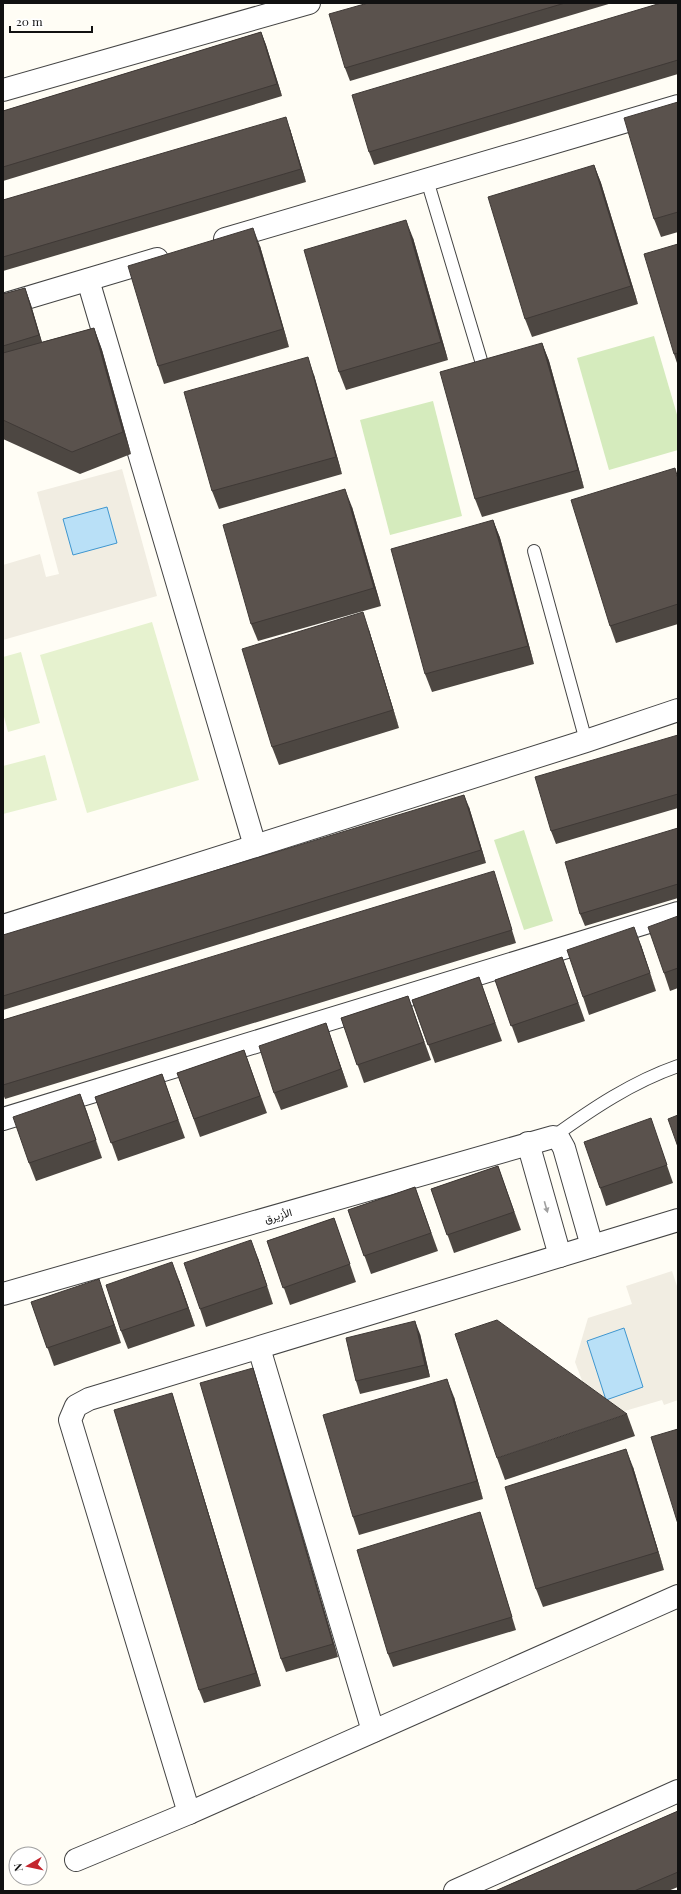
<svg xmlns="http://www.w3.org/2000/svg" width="681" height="1894" font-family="'Playfair Display',Vazirmatn,serif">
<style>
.green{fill:#d5ebbd}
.pitch{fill:#e6f2cf}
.plaza{fill:#f1ede2}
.water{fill:#b9e0f7;stroke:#3f96cf}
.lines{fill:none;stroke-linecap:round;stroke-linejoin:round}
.lane-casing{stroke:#444;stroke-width:14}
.street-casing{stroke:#444;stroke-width:24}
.lane{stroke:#fff;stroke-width:12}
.street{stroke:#fff;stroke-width:22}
.wall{fill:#4d4742}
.shaded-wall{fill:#3f3936}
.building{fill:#5a524d;stroke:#3f3936}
.oneway{fill:#a0a0a0}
.labels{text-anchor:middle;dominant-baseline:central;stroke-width:4;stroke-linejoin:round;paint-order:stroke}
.street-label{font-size:11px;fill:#111;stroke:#fff}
</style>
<rect width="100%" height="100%" fill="#fffdf5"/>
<g class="green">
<polygon points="654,336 678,418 678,450 609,470 577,358"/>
<polygon points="433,401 462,516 390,535 360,420"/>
<polygon points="524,830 553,921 524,930 494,840"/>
</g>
<g class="pitch">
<polygon points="152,622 199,780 87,813 40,655"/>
<polygon points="21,652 40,723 8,732 3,713 3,657"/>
<polygon points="45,755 57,800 3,814 3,766"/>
</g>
<g class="plaza">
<polygon points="122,469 157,596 3,640 3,565 40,554 46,577 59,574 37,492"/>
<polygon points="672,1271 678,1289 678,1400 664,1405 662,1400 618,1413 586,1391 575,1362 588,1318 632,1304 626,1286"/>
</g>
<g class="water">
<polygon points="107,507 117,543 73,555 63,519"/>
<polygon points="624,1328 643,1387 606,1400 587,1341"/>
</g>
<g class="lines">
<g class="lane-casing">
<g id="lane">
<polyline points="427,180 483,367"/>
<polyline points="534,551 586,741"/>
<path d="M553,1137C592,1109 632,1082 678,1066"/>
</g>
</g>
<g class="street-casing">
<g id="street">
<polyline points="3,90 309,3"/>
<polyline points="225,239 678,106"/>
<polyline points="88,280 255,846"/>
<polyline points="3,305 157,259"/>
<polyline points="3,926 586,741 678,710"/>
<polyline points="3,1119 678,913"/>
<polyline points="528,1143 560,1256"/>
<polyline points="3,1294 553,1137 559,1139 564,1148 592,1246"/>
<polyline points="259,1348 373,1731"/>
<polyline points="189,1813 70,1420 76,1406 89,1399 678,1220"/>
<polyline points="76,1860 189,1813 678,1596"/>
<polyline points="455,1891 678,1791"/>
</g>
</g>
<use href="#lane" class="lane"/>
<use href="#street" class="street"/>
</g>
<g class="wall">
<polygon points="368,3 612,3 350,81 345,68"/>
<polygon points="678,3 678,74 374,165 369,152"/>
<polygon points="261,32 266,45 282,96 3,181 3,111"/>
<polygon points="678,102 678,232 661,237 654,219"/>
<polygon points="290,129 306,182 3,271 3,200"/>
<polygon points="594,165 601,183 638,304 532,337 525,319"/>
<polygon points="413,238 448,360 346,390 339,372"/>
<polygon points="678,244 678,366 674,354"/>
<polygon points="260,246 289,347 164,384 158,366"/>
<polygon points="25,288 31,305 42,342 94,328 102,350 131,454 80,474 3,439 3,294"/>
<polygon points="542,343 549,361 584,488 482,517 475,499"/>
<polygon points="314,375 342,474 219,509 212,491"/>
<polygon points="678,477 678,624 616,643 610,626"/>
<polygon points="352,507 381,606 258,641 251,624"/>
<polygon points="493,520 500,538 534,664 432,692 425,674"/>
<polygon points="369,630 399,728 279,765 272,747"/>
<polygon points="678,735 678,808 556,844 551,831"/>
<polygon points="469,807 486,863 3,1010 3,935"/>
<polygon points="678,828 678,898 585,926 580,914"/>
<polygon points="498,884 516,943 5,1099 3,1094 3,1020"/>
<polygon points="678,916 678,988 670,991 664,973"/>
<polygon points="641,945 656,991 589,1015 583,997"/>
<polygon points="562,957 585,1021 518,1043 495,980"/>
<polygon points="479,977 502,1041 435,1063 412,1000"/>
<polygon points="408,996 431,1060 364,1083 341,1018"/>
<polygon points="326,1023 348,1087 281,1110 274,1093"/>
<polygon points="244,1050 267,1113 200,1137 177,1073"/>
<polygon points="162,1074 185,1138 118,1161 95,1097"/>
<polygon points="80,1094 102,1158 36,1181 29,1163"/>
<polygon points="657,1136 673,1183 606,1206 600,1188"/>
<polygon points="498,1166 521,1230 454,1253 431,1189"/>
<polygon points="415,1187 438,1251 371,1274 348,1210"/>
<polygon points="334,1218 356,1282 290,1305 267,1241"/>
<polygon points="258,1258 273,1304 206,1327 200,1309"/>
<polygon points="179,1280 195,1326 128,1349 121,1331"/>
<polygon points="105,1297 121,1343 54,1366 31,1302"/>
<polygon points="420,1334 430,1377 360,1394 356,1381"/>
<polygon points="257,1381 338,1657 286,1672 281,1659"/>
<polygon points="172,1393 176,1406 261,1686 204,1703 199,1690"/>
<polygon points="454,1397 483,1499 359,1535 353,1517"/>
<polygon points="627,1414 635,1436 505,1480 497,1458"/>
<polygon points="633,1467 664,1570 543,1607 536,1589"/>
<polygon points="480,1512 484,1525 516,1630 393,1667 388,1654"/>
<polygon points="678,1811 678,1887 668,1891 495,1891"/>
</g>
<g class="shaded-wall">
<polygon points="261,32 266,45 282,96 277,84"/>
<polygon points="286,117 290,129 306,182 301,169"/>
<polygon points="594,165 601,183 638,304 631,286"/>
<polygon points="406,220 413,238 448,360 441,342"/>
<polygon points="253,228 260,246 289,347 283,329"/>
<polygon points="25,288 31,305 45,353 39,335"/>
<polygon points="94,328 102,350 131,454 123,432"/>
<polygon points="542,343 549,361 584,488 578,470"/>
<polygon points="308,357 314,375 342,474 336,457"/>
<polygon points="345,489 352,507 381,606 374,588"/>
<polygon points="493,520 500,538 534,664 528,646"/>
<polygon points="363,612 369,630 399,728 393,710"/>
<polygon points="464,795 469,807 486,863 481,850"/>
<polygon points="634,927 641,945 656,991 650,973"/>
<polygon points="326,1023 332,1041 348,1087 341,1069"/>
<polygon points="80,1094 87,1112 102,1158 96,1140"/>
<polygon points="251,1240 258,1258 273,1304 267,1286"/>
<polygon points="172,1262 179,1280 195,1326 188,1308"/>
<polygon points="99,1279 105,1297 121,1343 114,1325"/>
<polygon points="415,1321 420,1334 430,1377 425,1365"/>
<polygon points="253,1368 257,1381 338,1657 333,1644"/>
<polygon points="447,1379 454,1397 483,1499 477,1481"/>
<polygon points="172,1393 176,1406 261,1686 256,1673"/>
<polygon points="626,1449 633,1467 664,1570 658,1552"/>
</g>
<g class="building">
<polygon points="368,3 565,3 345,68 329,14"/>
<polygon points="661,3 678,3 678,60 369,152 352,95"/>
<polygon points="261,32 277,84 3,167 3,111"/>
<polygon points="678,102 678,212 654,219 624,118"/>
<polygon points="286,117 301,169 3,257 3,200"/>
<polygon points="594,165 631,286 525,319 488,197"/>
<polygon points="406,220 441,342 339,372 304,250"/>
<polygon points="253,228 283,329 158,366 128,266"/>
<polygon points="678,244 678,353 674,354 644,254"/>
<polygon points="25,288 39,335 3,346 3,294"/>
<polygon points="94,328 123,432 72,452 3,420 3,353"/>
<polygon points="542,343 578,470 475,499 440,372"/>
<polygon points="308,357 336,457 212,491 184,392"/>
<polygon points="675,468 678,479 678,604 610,626 571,500"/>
<polygon points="345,489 374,588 251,624 223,525"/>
<polygon points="493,520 528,646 425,674 391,549"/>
<polygon points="363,612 393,710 272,747 242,649"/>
<polygon points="678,735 678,794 551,831 535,777"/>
<polygon points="464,795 481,850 3,996 3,935"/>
<polygon points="678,828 678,884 580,914 565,862"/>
<polygon points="494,871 512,930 3,1085 3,1020"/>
<polygon points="678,916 678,968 664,973 648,927"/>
<polygon points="634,927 650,973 583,997 567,950"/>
<polygon points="562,957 578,1003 511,1026 495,980"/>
<polygon points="479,977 495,1023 428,1045 412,1000"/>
<polygon points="408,996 424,1042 357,1065 341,1018"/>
<polygon points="326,1023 341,1069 274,1093 259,1046"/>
<polygon points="244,1050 260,1096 194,1119 177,1073"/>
<polygon points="162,1074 178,1120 111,1143 95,1097"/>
<polygon points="80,1094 96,1140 29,1163 13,1117"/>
<polygon points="678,1115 678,1147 668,1119"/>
<polygon points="651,1118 667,1165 600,1188 584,1142"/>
<polygon points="498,1166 514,1212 447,1235 431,1189"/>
<polygon points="415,1187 431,1233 364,1256 348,1210"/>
<polygon points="334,1218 350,1264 283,1288 267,1241"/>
<polygon points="251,1240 267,1286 200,1309 184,1263"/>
<polygon points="172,1262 188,1308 121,1331 106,1285"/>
<polygon points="99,1279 114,1325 47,1348 31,1302"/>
<polygon points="497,1320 627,1414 497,1458 455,1334"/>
<polygon points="415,1321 425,1365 356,1381 346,1338"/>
<polygon points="253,1368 333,1644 281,1659 200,1383"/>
<polygon points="447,1379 477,1481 353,1517 323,1415"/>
<polygon points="172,1393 256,1673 199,1690 114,1410"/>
<polygon points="678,1429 678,1524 651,1437"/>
<polygon points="626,1449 658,1552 536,1589 505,1487"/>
<polygon points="480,1512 512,1617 388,1654 357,1550"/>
<polygon points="678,1811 678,1872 634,1891 495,1891"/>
</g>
<defs><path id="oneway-solid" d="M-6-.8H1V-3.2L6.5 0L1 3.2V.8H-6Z"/></defs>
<use class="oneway" href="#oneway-solid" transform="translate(546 1207) rotate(74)"/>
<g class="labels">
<g class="street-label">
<text transform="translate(278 1215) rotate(-16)">الأزيرق</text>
</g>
</g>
<rect width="681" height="1894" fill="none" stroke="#111111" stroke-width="8"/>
<g transform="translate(28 1866) rotate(261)"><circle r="19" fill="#ffffff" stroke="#a0a0a0"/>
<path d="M0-3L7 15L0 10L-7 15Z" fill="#c4262e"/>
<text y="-6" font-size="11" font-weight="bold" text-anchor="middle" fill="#111111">N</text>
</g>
<path d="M10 26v6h82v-6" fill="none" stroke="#111111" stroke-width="2"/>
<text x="16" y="26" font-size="12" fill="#111111" stroke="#ffffff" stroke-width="3" paint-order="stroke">20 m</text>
</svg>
